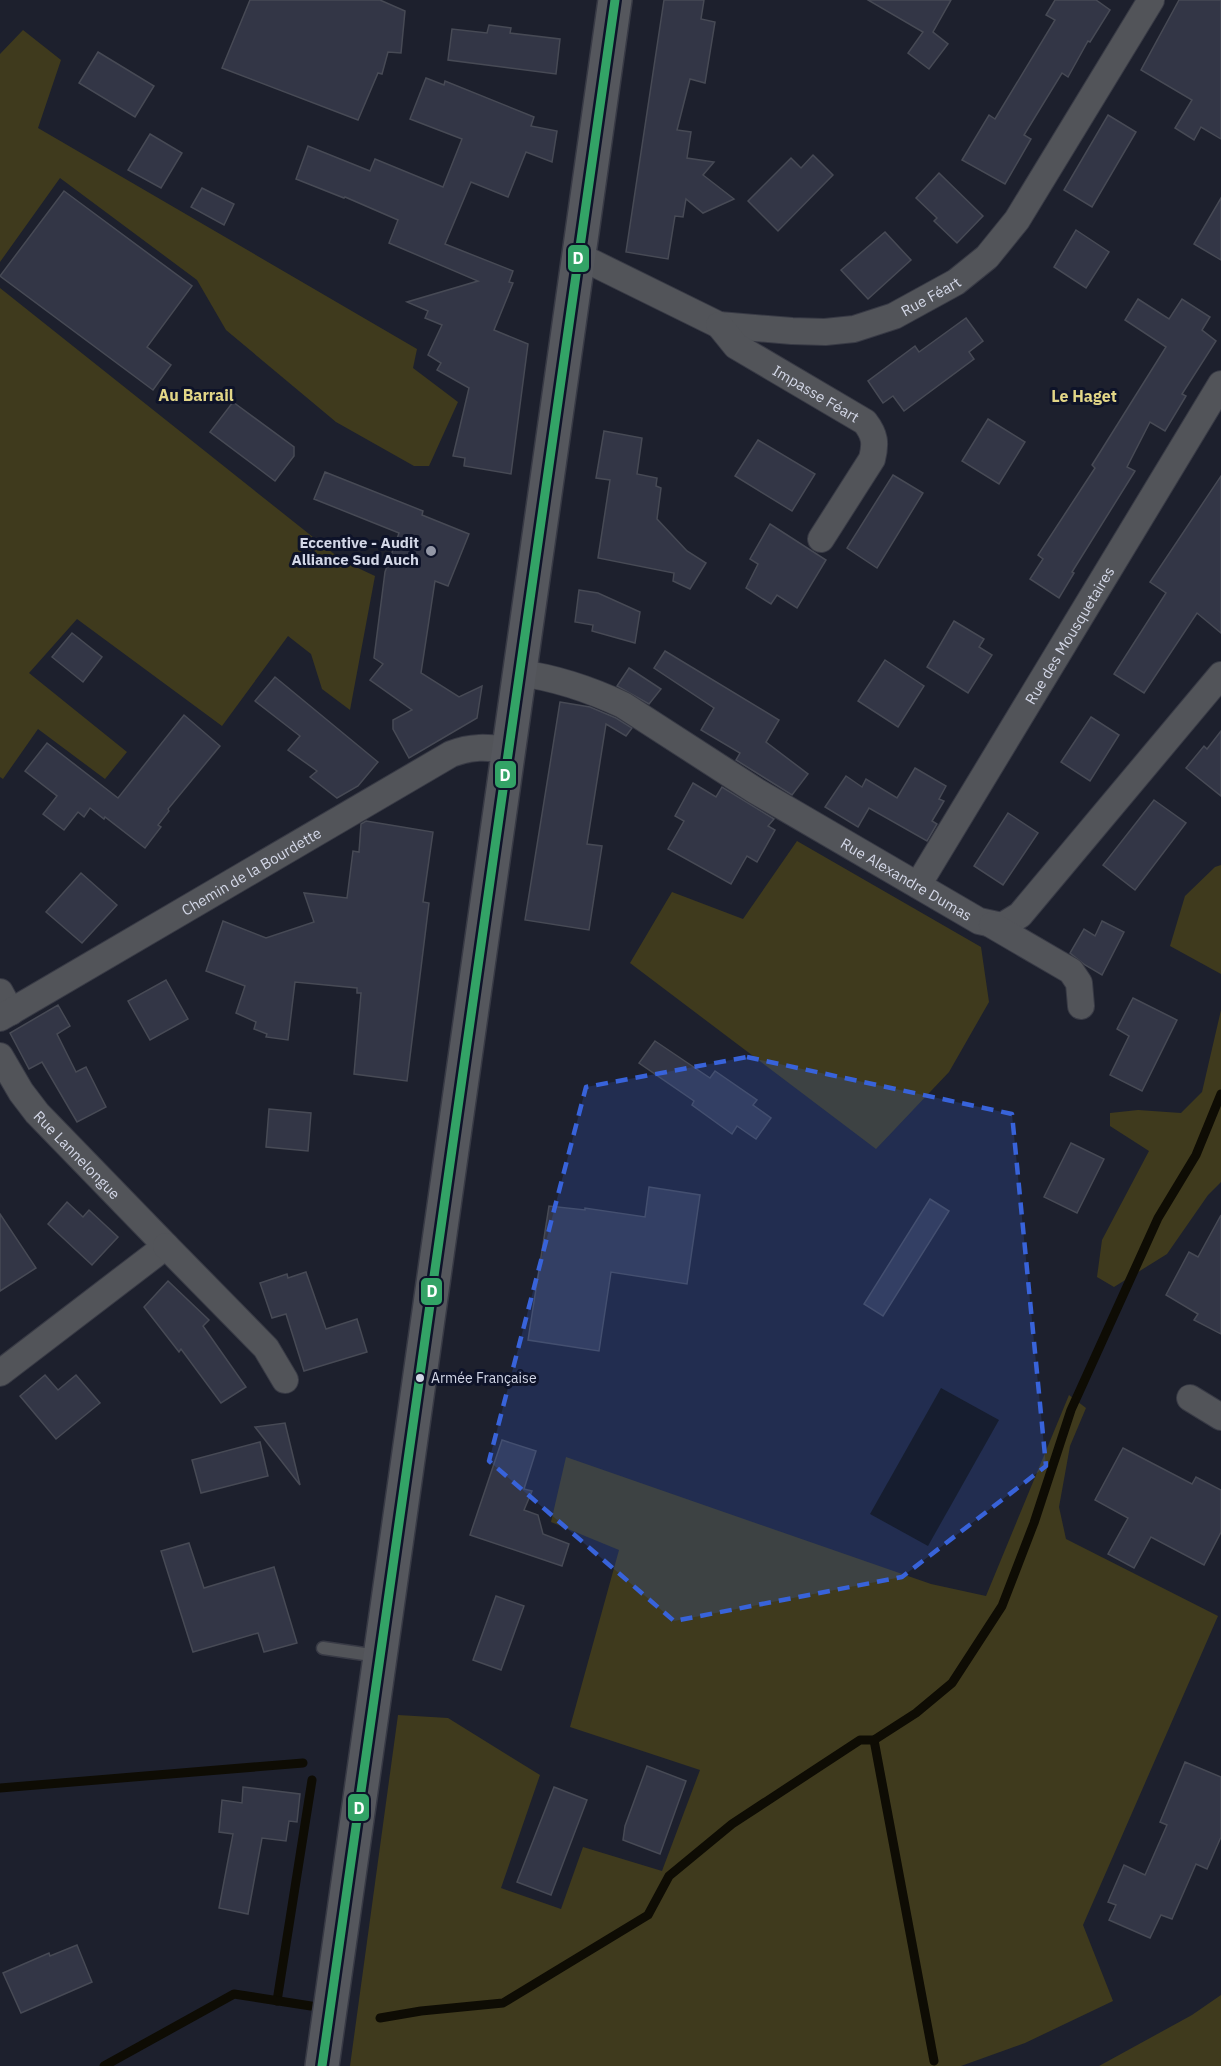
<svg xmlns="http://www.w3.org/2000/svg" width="1221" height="2066" font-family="'IBM Plex Sans',sans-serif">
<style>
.green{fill:#3f3a1d}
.water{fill:#0e0c04}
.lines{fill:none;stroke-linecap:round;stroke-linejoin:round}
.stream{stroke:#0e0c04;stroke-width:9}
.building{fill:#333646;stroke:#474a55;stroke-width:1.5}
.lane-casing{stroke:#383a45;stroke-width:15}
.street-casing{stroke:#383a45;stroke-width:28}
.secondary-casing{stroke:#383a45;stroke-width:36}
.lane{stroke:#525459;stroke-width:12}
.street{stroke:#525459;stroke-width:26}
.secondary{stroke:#55575d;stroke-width:33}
.bus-1-casing{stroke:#0e1329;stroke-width:14}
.bus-1{stroke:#33a366;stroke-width:9}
.marked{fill:#3863da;fill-opacity:0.2;stroke:#3863da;stroke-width:4.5;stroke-dasharray:12 8;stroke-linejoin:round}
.poi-dot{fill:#9397a6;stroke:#0e1329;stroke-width:2}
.bus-dot{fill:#d3d7e7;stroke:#0e1329;stroke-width:2}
.labels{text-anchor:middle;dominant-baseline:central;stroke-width:6;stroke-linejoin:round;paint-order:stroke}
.bus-label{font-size:14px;fill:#d3d7e7;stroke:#0e1329;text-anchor:start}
.street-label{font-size:15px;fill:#d3d7e7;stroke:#0e1329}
.poi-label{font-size:15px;font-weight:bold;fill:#d3d7e7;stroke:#0e1329;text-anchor:end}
.neighbourhood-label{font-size:16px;font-weight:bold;fill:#e2d687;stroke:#0e1329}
.line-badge{stroke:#0e1329;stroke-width:2}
.badge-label{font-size:16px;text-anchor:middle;font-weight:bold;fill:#fff}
</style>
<rect width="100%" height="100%" fill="#1d202d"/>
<g class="green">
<polygon points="23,30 61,60 38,128 417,349 413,368 458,402 429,466 414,466 336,422 226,330 197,280 60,178 0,262 0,54"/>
<polygon points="0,288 343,561 375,576 350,710 322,689 311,654 288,636 222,726 77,619 29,673 127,752 105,779 38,729 3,779 0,777"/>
<polygon points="797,841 981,947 989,1002 949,1072 876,1149 630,963 672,892 743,919"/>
<polygon points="1221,865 1221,974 1170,946 1185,896 1215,867"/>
<polygon points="1221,1010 1221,1182 1208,1195 1167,1254 1114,1287 1097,1277 1102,1240 1149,1151 1110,1126 1110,1113 1138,1110 1181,1113 1202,1092"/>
<polygon points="1069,1395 1086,1408 1070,1446 1059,1507 1066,1539 1218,1616 1083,1925 1113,2001 1025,2043 961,2066 350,2066 398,1715 448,1718 540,1775 501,1888 561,1909 583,1847 662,1871 700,1770 570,1727 619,1550 551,1522 566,1457 931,1584 986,1596"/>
<polygon points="1221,1995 1221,2066 1099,2066 1192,2015"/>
</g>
<polygon class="water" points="941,1388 999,1420 928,1546 870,1514"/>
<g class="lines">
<g class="stream">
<polyline points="874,1740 934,2061"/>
<polyline points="0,1788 303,1763"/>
<polyline points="277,2001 312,1780"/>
<polyline points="380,2018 421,2011 503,2003 648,1915 669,1876 732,1824 860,1740 874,1740 916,1713 952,1683 1002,1606 1034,1523 1071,1410 1158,1218 1196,1155 1221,1094"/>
<polyline points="104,2066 234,1994 311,2006"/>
</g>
</g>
<g class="building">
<polygon points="250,0 380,0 405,11 401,53 388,52 382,74 378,73 358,120 222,68"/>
<polygon points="664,0 704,0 701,19 715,22 705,83 690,79 677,130 691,132 687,158 714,162 703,175 734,199 703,213 686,199 683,217 675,216 668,259 626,252"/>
<polygon points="868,0 951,0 933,32 948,44 929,69 908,53 923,32"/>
<polygon points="1055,0 1096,0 1110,10 1090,42 1088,41 1068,77 1062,73 1024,135 1031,139 1005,184 962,160 989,115 995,119 1055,20 1046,15"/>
<polygon points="1179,0 1221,0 1221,139 1201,127 1194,140 1175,128 1192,100 1141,70"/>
<polygon points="489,25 511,28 510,33 560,39 556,74 448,60 452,29 487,33"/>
<polygon points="98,52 154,86 135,117 79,83"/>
<polygon points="426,78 444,85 445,81 534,117 531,126 557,131 552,162 526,152 508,197 471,182 445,244 513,271 509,282 513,283 494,330 528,344 511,474 464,466 465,458 453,456 469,388 437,370 441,363 428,355 442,325 425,318 428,311 407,302 478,281 389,243 398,220 345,197 344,198 296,179 308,146 370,171 375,159 443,187 462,139 410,119"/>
<polygon points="1108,115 1136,132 1092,207 1064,190"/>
<polygon points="150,134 182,153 161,188 128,170"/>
<polygon points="813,155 833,175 778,231 748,201 791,158 801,168"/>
<polygon points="939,173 983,216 957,243 934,221 937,218 916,198"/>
<polygon points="202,188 234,204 224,225 191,207"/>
<polygon points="64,191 192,286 147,347 171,365 153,390 0,276"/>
<polygon points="1221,198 1221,260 1194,244"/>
<polygon points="1076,230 1109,252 1086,288 1054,267"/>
<polygon points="885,232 911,260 868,299 841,270"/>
<polygon points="1138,299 1169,319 1182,299 1210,317 1202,330 1216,341 1182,394 1186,396 1165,431 1150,422 1127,467 1135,471 1072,572 1074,573 1059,598 1030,579 1043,559 1038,555 1095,468 1092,465 1166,347 1125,320"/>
<polygon points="966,318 983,341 969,352 974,359 904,411 893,396 883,403 868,381 915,346 919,352"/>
<polygon points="233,402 294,447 294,456 275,481 210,432"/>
<polygon points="988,419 1025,442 999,484 962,461"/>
<polygon points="604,431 642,438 637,474 657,478 656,486 661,488 657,519 687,551 706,563 690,589 673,581 674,573 598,558 610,480 596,478"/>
<polygon points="758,440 815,474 792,511 735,476"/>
<polygon points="325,472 423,511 422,515 469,534 448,586 435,581 421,673 459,697 482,686 477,718 409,758 393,729 393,720 412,710 370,680 383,664 374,658 385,572 399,533 314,499"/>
<polygon points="893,475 923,493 877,568 847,548"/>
<polygon points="1221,476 1221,633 1197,613 1144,693 1114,674 1166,593 1150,582"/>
<polygon points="770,524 826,560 797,608 777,595 771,604 746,588 758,564 750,559"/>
<polygon points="579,590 598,593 640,612 635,643 592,631 593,625 575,622"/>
<polygon points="954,621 984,639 979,647 992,655 968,693 927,667"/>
<polygon points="72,633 102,657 83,682 52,657"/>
<polygon points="665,651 779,720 766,742 808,774 792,795 736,760 740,753 701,730 714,708 654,668"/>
<polygon points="885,660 924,686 898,727 858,701"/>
<polygon points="629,668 661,689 649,704 617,686"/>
<polygon points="275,677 378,762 358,786 337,798 310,777 317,771 288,750 300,736 255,701"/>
<polygon points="560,702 590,707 616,718 632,728 626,736 606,724 587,844 602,846 589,930 525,920"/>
<polygon points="184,715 220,746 168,809 169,811 158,825 161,827 145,848 105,817 104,819 90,808 84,817 78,812 64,830 43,814 57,796 25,771 47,743 118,798"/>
<polygon points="1091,717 1119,735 1090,781 1061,762"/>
<polygon points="1221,731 1221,796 1186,768 1204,746 1207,749"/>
<polygon points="915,768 946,786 939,799 944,801 932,821 937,824 927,841 869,808 858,827 825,807 846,776 862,787 866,779 897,798"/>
<polygon points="693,783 716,797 722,787 774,819 768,826 775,830 757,862 747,856 731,884 668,849 684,821 675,816"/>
<polygon points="1154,800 1186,823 1135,890 1103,865"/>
<polygon points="1008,813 1038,833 1003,885 974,866"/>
<polygon points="366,821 433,832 423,902 429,903 407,1081 354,1074 361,993 357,993 357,988 295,982 288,1040 266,1037 267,1034 254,1029 256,1022 236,1013 245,986 206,971 223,921 266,938 314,922 304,893 347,898 353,851 359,852 361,824"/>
<polygon points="81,873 117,905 82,943 46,912"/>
<polygon points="1102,921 1124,932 1102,975 1085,965 1070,953 1084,929 1095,936"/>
<polygon points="166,980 188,1019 150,1040 128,1001"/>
<polygon points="1133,998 1177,1020 1142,1091 1110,1075 1129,1036 1117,1029"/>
<polygon points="58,1005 70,1026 57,1034 76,1072 86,1067 106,1107 77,1122 42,1062 29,1069 10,1033"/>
<polygon points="655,1041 710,1078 715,1071 757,1100 753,1105 771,1118 756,1139 737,1126 732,1134 692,1105 694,1101 639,1063"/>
<polygon points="269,1109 311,1113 308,1151 266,1147"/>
<polygon points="1071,1143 1104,1159 1077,1213 1044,1197"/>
<polygon points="649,1187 700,1195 687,1284 611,1272 599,1351 528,1340 549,1206 585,1210 585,1208 645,1217"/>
<polygon points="930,1199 949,1211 883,1316 864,1304"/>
<polygon points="67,1202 83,1217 89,1210 118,1237 92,1265 48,1224"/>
<polygon points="0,1214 36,1268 0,1291"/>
<polygon points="1221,1215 1221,1334 1194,1320 1198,1314 1166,1295 1189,1252 1198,1257"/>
<polygon points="306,1272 326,1329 357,1319 367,1352 304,1371 286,1314 272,1318 260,1283 287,1274 288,1278"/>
<polygon points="168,1281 209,1320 203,1326 246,1387 221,1403 181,1349 179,1352 144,1307"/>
<polygon points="45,1375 58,1390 76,1375 100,1403 56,1439 20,1396"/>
<polygon points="285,1423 300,1485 255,1427"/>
<polygon points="502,1440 536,1451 524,1489 532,1491 524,1510 538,1515 543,1534 569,1544 562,1566 470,1535"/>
<polygon points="260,1442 268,1476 201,1493 192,1460"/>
<polygon points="1123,1448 1192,1484 1196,1477 1221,1490 1221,1532 1204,1565 1151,1537 1134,1568 1108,1554 1128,1518 1095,1500"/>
<polygon points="189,1543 204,1588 274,1567 297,1643 264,1652 258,1633 193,1652 161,1551"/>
<polygon points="496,1596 524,1606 501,1670 473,1660"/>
<polygon points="1185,1762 1221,1777 1221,1837 1207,1869 1196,1864 1172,1919 1161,1915 1150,1938 1109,1920 1116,1905 1108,1902 1124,1865 1145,1875 1167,1825 1160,1822"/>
<polygon points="647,1766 686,1781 660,1854 623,1840 625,1826"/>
<polygon points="243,1787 300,1794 297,1822 289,1821 286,1841 262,1838 248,1914 219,1908 233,1834 219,1832 222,1800 242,1803"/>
<polygon points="554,1787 587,1800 551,1895 517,1882"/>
<polygon points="77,1945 92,1982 21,2013 3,1973 49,1953 50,1956"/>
</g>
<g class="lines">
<g class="lane-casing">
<polyline id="lane" points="323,1648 378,1656"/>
</g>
<g class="street-casing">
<g id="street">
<path id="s1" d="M579,256L719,325L792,331L825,332L854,329L894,316L956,282L987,257L1017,220L1151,0"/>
<path id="s2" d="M719,325L736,346L865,422C875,435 876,443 872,459L821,539"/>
<path id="s3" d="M520,673C556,678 589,689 623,705L756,791L979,921L1002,926L1020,915L1221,675"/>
<path id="s4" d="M918,885L1221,384"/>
<polyline points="992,925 1071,971 1079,983 1081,1006"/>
<polyline points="0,992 11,1012"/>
<path id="s5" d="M0,1018L451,754C471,746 487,747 509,750"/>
<path id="s6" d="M0,1056L21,1092L37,1113L166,1246L0,1373"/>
<polyline points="166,1246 266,1348 285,1380"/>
<polyline points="1190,1398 1221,1417"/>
</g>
</g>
<g class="secondary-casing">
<polyline id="secondary" points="322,2066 615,0"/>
</g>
<use href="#lane" class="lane"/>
<use href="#street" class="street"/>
<use href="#secondary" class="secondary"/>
<g class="bus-1-casing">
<polyline id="bus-1" points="322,2066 615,0"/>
</g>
<use href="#bus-1" class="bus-1"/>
</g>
<path class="marked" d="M747,1057L1012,1114L1046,1466L902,1577L674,1621L489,1461L586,1087Z"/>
<circle class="poi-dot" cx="431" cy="551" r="6"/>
<circle class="bus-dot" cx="420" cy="1378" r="5"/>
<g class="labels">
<g class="bus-label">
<text x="431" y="1378">Armée Française</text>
</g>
<g class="street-label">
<text stroke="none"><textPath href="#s1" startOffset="375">Rue Féart</textPath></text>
<text stroke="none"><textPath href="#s2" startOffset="120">Impasse Féart</textPath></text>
<text stroke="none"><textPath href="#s4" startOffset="292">Rue des Mousquetaires</textPath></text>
<text stroke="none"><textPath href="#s5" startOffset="291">Chemin de la Bourdette</textPath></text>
<text stroke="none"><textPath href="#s3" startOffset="441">Rue Alexandre Dumas</textPath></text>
<text stroke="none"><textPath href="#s6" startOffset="126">Rue Lannelongue</textPath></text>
</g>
<g class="poi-label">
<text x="419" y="542">Eccentive - Audit<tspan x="419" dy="17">Alliance Sud Auch</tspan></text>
</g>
<g class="neighbourhood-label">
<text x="196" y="395">Au Barrail</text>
<text x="1084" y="396">Le Haget</text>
</g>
</g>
<g class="line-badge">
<rect x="567" y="244" width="23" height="29" rx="6" fill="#33a366"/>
<rect x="494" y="760" width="23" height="29" rx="6" fill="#33a366"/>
<rect x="420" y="1277" width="23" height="29" rx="6" fill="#33a366"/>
<rect x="347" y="1793" width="23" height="29" rx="6" fill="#33a366"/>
</g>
<g class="badge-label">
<text x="578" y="264">D</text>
<text x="505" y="781">D</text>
<text x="432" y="1297">D</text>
<text x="359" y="1814">D</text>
</g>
</svg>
